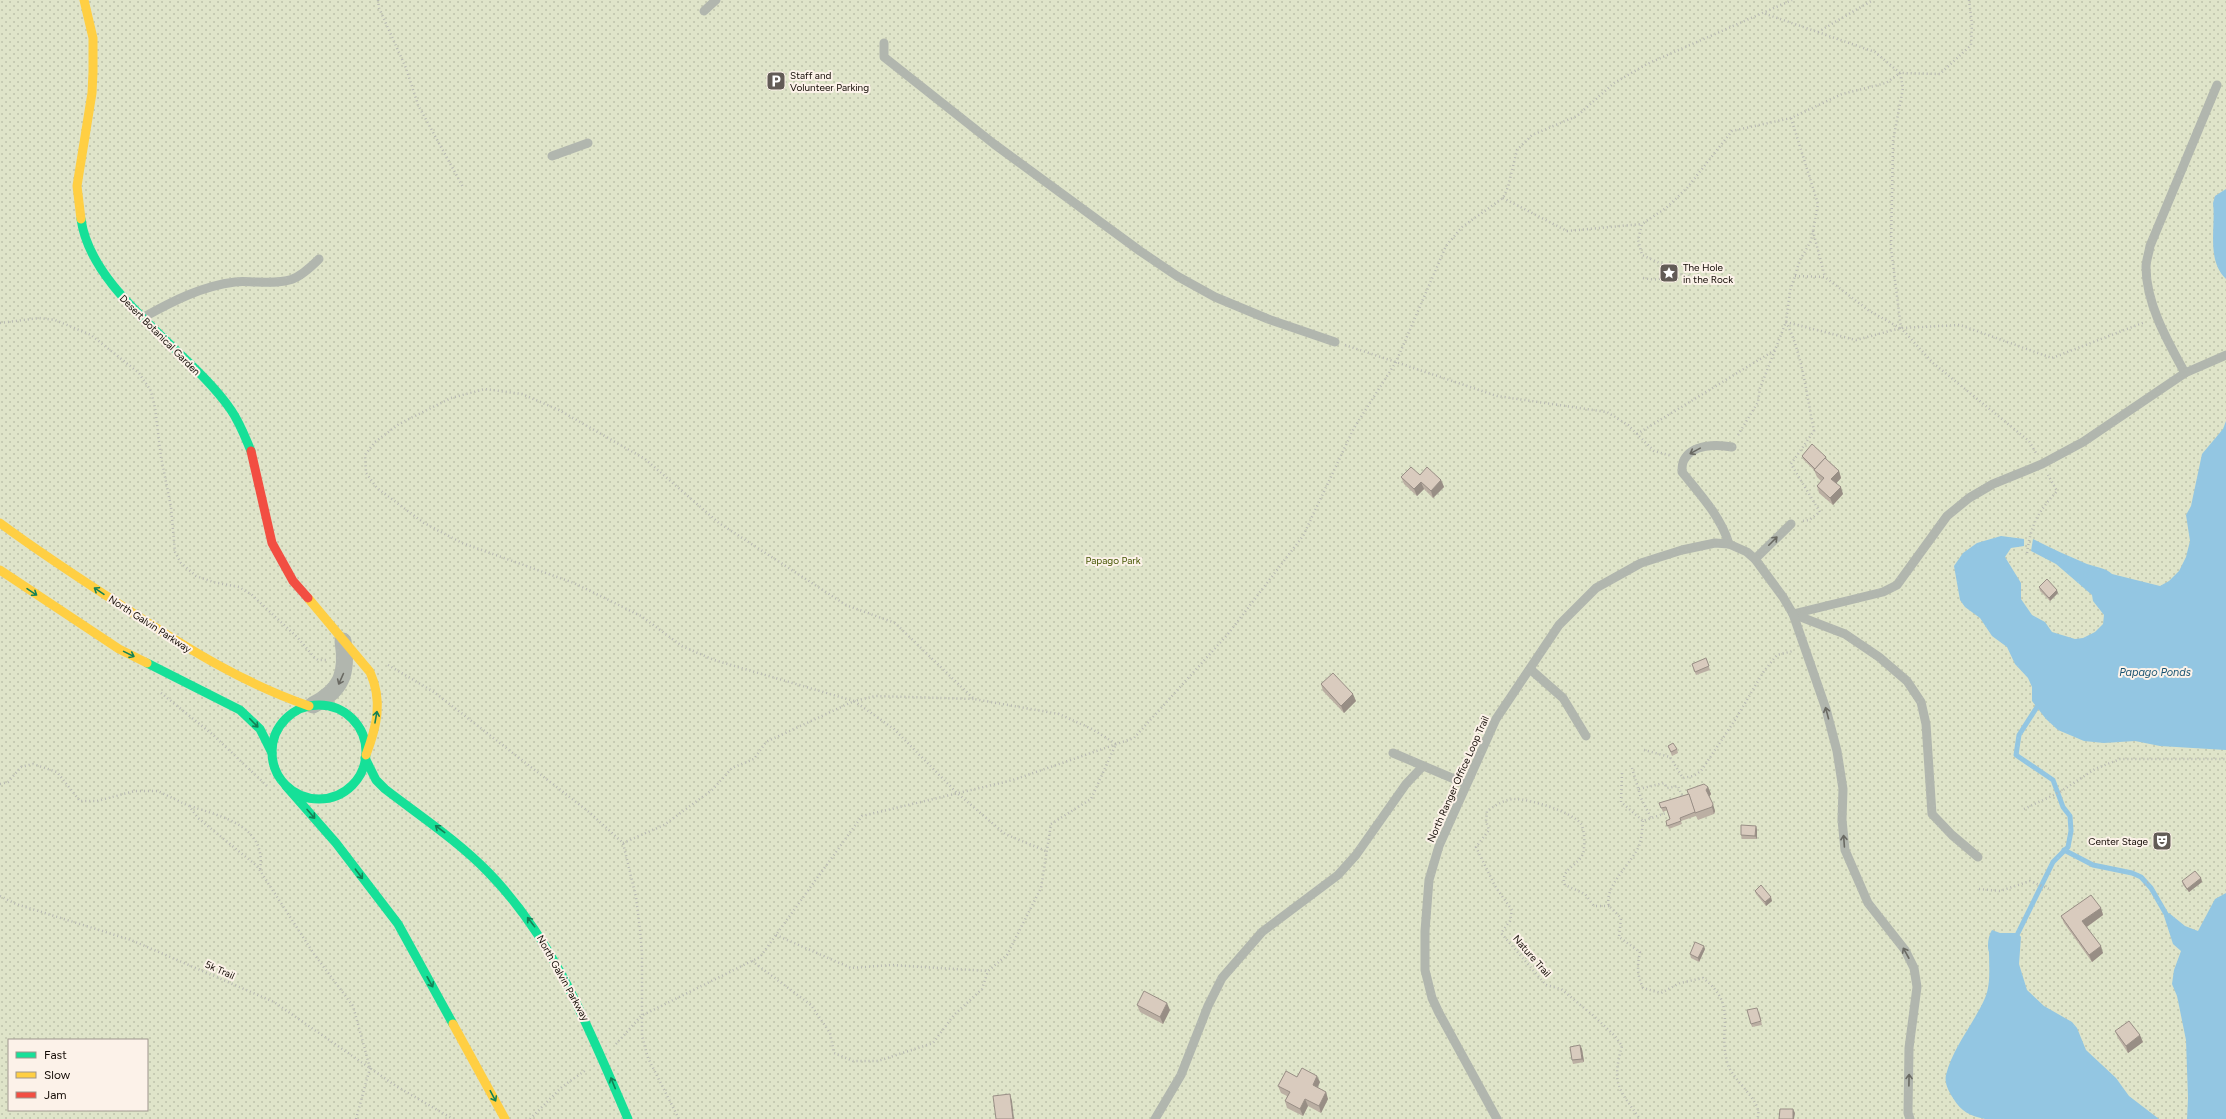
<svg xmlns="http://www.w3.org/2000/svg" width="2226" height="1119" font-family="Figtree,sans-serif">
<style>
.park{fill:url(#park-dots);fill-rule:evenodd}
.water{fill:#93c6e2}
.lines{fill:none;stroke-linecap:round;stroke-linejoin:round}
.stream{stroke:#93c6e2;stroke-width:5}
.path{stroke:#b7b8b2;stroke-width:2.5;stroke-dasharray:1 3;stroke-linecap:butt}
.lane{stroke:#b1b6ae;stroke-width:9}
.street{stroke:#b1b6ae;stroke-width:17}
.fast{stroke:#16e098;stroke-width:9}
.slow{stroke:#ffcf43;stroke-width:9}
.jam{stroke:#f24e42;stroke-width:9}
.wall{fill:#bbafa3}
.shaded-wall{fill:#988e85}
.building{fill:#d9cbbe;stroke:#988e85}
.oneway{stroke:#696962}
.oneway2{stroke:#148055}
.labels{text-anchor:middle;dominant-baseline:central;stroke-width:4;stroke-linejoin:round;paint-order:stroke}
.poi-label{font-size:10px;fill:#120a04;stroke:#fcf2e9;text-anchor:start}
.street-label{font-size:10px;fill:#120a04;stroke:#fcf2e9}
.park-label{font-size:10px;fill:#465703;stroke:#fcf2e9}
.water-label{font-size:11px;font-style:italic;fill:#195371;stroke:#fcf2e9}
</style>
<defs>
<pattern id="park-dots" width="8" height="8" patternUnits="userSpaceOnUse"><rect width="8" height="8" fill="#dfe4c9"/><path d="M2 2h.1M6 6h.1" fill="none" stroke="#bec2ab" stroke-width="1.8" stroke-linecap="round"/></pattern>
</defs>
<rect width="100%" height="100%" fill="#f8f2ed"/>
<path class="park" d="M0,0H2226V1119H0ZM9,1040H147V1110H9Z"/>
<g class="water">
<path d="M2226,189V279C2206,260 2216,227 2213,203L2215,196Z"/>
<path d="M2226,421V750L2160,746L2135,741L2104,743L2084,741L2058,730L2046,719L2032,701V687L2028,678L2015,664L2007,647L1992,636L1980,618L1965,607L1960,600L1954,566L1963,553L1977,543L2001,536L2024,539V546L2011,548L2005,557L2021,583V599L2032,615L2045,622L2052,632L2075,639L2083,638L2095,632L2103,624L2104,615L2093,601L2092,595L2056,564L2031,551L2033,539C2050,548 2069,556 2087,564C2096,567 2106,568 2112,574L2160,586L2169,581L2179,571L2186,557L2190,541L2186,515L2191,506L2202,454L2223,429Z"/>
<polygon points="2226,893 2226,1119 2187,1119 2188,1098 2186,1040 2177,996 2172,984 2174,970 2181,951 2173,944 2164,916 2169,913 2185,926 2198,931 2215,899"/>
<path d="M1992,930L2000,933H2018L2021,937L2019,964L2027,990L2044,1006L2072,1022L2077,1028L2086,1050L2116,1078L2129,1096L2159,1119H1985C1971,1116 1961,1112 1953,1098C1949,1092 1944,1083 1946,1075C1953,1047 1973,1025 1985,998C1991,984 1989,967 1989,952C1987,947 1988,936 1992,930Z"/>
</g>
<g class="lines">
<g class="stream">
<polyline points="2064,850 2093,865 2132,873 2141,877 2151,888 2166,914"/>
<polyline points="2018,933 2053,862 2068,847 2071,831 2070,816 2063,807 2053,780 2016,755 2019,735 2037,707"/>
</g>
<g class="path">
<polyline points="378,0 379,8 406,68 418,105 463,187"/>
<polyline points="1969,0 1972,24 1971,45 1940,74 1900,73 1903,88 1893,141 1891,248 1901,328 1933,363 2029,441 2036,453"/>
<polyline points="1818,32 1873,0"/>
<polyline points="1503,198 1567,231 1642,224"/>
<polyline points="1813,231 1825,277"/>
<polyline points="1795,276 1825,277 1868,310 1900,328"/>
<path d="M1643,278C1654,280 1660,281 1669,273"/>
<polyline points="1703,284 1687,275 1669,273 1664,265 1642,255 1638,240 1642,224 1666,208 1687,188 1732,131 1791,118 1842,94 1886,83 1900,73 1875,52 1763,13"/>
<polyline points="1786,322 1856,340 1901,328 1960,325 2052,358 2145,322"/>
<path d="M1786,322C1802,352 1807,397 1814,431L1791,464L1820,512L1809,520L1803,521"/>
<polyline points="0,323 39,318 55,320 91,335 139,373 151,391 155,408 161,457 171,507 175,552 181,563 196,576 213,582 239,587 252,595 298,638 314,657 318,660 328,660"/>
<polyline points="1345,345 1497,396 1607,412 1628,425 1654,451 1672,456"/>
<polyline points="1637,434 1775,350"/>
<polyline points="1738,435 1758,402 1760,388 1786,322 1790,291 1800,260 1811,241 1818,204 1791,118"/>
<path d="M2027,553C2031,524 2038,512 2057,491L2048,475"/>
<polyline points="388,665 434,692 589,812 623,843 636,897 640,929 642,954 642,1036 648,1058 679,1119"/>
<polyline points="161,693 212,734 267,786"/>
<polyline points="1644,750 1670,757 1683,778 1693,776 1701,771 1735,720 1764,671 1777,655 1793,651"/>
<polyline points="1632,768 1641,798 1651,818"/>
<polyline points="1622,773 1621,802 1643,821 1666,813"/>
<polyline points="0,784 8,782 21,767 33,764 57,772 80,801 97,801 135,791 158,791 189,806 198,818 257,866 314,954 353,1006 370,1068"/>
<polyline points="1639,789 1664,783 1667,788 1678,786 1683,798"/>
<path d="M190,806C223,817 267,826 260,870"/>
<polyline points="2024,809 2060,792 2095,769 2120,759 2226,759"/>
<path d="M1643,821C1642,828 1642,836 1640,843C1634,862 1603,886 1609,906L1621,918L1619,937L1640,952C1637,965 1637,975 1643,988L1661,993L1680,983L1703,978C1740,1007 1716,1027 1728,1065C1734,1082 1765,1103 1757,1119"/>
<polyline points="623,843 664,825 712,790 732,768 754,759 766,742 854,701 894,729 957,793 1005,834 1046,851"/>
<polyline points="2144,885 2150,881"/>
<polyline points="1979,889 2000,891 2030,881 2049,889"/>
<polyline points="0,896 16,904 131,940 274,1002 396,1086 453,1119"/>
<path d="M1609,906H1594L1585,894L1565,885C1558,868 1584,865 1584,848C1585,842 1584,829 1581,824C1573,812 1529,799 1515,799C1505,799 1496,805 1487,811L1486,821L1489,830L1476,847L1495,886L1512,910L1510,921L1501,933L1546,985L1561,989L1566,993L1595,1017L1615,1036L1622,1046C1611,1085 1619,1089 1640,1119"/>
<polyline points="776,935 851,968 891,965 988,971 1007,955 1041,888 1051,824 1091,799 1116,744 1092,729 1059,714 974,699 895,623 846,605 719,523 645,459 559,410 522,394 485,389 451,398 399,424 375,442 365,455 366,473 377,488 424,523 462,543 574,583 641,616 682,646 714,660 854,701 876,696 974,699"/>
<polyline points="752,961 811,1005 830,1033 834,1053 853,1061 878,1061 933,1043 954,1015 982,989 988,971"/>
<polyline points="616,1044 641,1016 760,957 862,816 1013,780 1134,738 1228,634 1303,536 1354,428 1396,362 1446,246 1462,227 1503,198 1508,187 1517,150 1532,135 1577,116 1614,83 1647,64 1792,0"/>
<polyline points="356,1119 370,1068"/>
<polyline points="530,1119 563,1086 586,1070"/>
</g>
<g class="lane">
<polyline points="704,11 716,0"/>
<polyline points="884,43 884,57 994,144 1140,251 1177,276 1215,297 1268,319 1335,342"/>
<polyline points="552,156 588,143"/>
<path d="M144,317C173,301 202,286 235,282C242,281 250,282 257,282C289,283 296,282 319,259"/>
<path d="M2185,373C2168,342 2146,304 2146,267C2146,261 2149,253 2150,246L2217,85"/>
<path d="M1729,544C1721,517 1700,494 1682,472C1682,469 1682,463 1684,460C1692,444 1717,444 1732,447"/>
<polyline points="1755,559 1791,524"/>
<polyline points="1793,614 1883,592 1897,585 1947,516 1969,498 1993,484 2042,464 2083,442 2185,373 2226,355"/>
<polyline points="1793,614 1845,634 1879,657 1907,681 1921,702 1926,724 1932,814 1952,835 1978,857"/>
<polyline points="1530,669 1563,698 1586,736"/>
<polyline points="1393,753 1466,784"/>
<polyline points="1155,1119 1181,1075 1208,1006 1222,978 1262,932 1338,875 1356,855 1406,784 1423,766"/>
<polyline points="1497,1119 1439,1013 1432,998 1425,970 1425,931 1429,880 1439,846 1496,719 1559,625 1596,588 1641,563 1682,550 1715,543 1729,544 1747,552 1755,559 1783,597 1793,614 1826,709 1837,751 1843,789 1842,820 1845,850 1868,903 1905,950 1914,968 1917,987 1909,1048 1908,1113 1910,1119"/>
</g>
<path class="street" d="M313,705C342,690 348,673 343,641"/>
<g class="fast">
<path d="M81,219C91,293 190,350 231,410C240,423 245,437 251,451"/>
<polyline points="147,663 240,710 260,729 272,753"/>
<circle cx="319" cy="752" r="47"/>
<path d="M365,758L376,780L385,789C420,816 458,841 489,873C556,942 590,1032 628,1119"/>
<polyline points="286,786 336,843 398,924 453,1024"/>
</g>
<g class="slow">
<polyline points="81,219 77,186 92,93 93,72 93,38 84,0"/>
<path d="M0,523C43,555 88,584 133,613C190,650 245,684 309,706"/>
<polyline points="0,570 119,649 147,663"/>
<path d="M308,598L370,672C383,701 377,726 366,755"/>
<polyline points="453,1024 505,1119"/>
</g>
<polyline class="jam" points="251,451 272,543 293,581 308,598"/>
</g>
<g class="wall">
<polygon points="1802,456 1827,460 1839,471 1841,478 1836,483 1843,494 1833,505 1819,493 1817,486 1821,481 1817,477 1814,470 1803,459"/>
<polygon points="1420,475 1441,480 1444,487 1433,498 1424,489 1417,496 1404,484 1401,477"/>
<polygon points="2039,587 2058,593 2050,601 2040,591"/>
<polygon points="1706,658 1710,670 1696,675 1692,664"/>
<polygon points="1321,684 1356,701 1344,713 1323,691"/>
<polygon points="1668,746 1677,749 1678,753 1672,756"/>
<polygon points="1708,787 1711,794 1709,797 1715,811 1714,814 1698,820 1696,816 1681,821 1682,824 1669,829 1666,821 1670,819 1667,810 1663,812 1659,803 1689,794"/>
<polygon points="1756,826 1757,830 1757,839 1742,839 1741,835"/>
<polygon points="2201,878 2202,882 2189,892 2183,885 2182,881"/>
<polygon points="1755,891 1772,901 1766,906 1756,894"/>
<polygon points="2101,908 2103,915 2087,927 2103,953 2092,962 2064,923 2061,916"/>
<polygon points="1705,949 1699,962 1691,958 1690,954"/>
<polygon points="1137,1005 1170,1010 1163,1024 1140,1012"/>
<polygon points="1759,1011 1762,1025 1752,1027 1751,1024"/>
<polygon points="2115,1031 2143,1042 2128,1053 2118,1038"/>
<polygon points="1580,1045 1582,1049 1584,1062 1573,1064 1572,1060"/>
<polygon points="1297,1077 1320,1082 1318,1087 1328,1099 1321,1113 1308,1106 1303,1116 1287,1108 1285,1101 1287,1096 1281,1093 1278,1086"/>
</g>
<g class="shaded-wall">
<polygon points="1839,471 1841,478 1834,486 1831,479"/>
<polygon points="1441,480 1444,487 1433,498 1431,491"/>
<polygon points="1421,482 1424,489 1417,496 1414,489"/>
<polygon points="1841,487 1843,494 1833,505 1830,498"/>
<polygon points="2057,590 2058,593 2050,601 2049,598"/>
<polygon points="1353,694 1356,701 1344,713 1341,706"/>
<polygon points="1708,787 1711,794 1709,797 1706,790"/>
<polygon points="1713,804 1715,811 1714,814 1712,807"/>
<polygon points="1756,826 1757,830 1757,839 1755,836"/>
<polygon points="2201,878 2202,882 2189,892 2187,889"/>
<polygon points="1771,897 1772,901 1766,906 1765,902"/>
<polygon points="2101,908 2103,915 2085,928 2082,921"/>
<polygon points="1704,946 1705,949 1699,962 1698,958"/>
<polygon points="2101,946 2103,953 2092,962 2089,955"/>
<polygon points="1167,1003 1170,1010 1163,1024 1160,1017"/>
<polygon points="2140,1035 2143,1042 2128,1053 2126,1046"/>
<polygon points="1580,1045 1582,1049 1584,1062 1582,1059"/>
<polygon points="1317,1076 1320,1082 1315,1092 1313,1085"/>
<polygon points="1326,1092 1328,1099 1321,1113 1319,1106"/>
<polygon points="1010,1094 1012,1101 1014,1119 1013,1119"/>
<polygon points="1305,1099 1308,1106 1303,1116 1300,1109"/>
<polygon points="1793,1109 1795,1113 1794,1119 1793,1119"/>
</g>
<g class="building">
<polygon points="1812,444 1826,457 1815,469 1802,456"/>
<polygon points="1825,458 1839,471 1831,479 1841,487 1830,498 1817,486 1824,478 1814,470"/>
<polygon points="1411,467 1420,475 1427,467 1441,480 1431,491 1421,482 1414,489 1401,477"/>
<polygon points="2047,579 2057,590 2049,598 2039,587"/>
<polygon points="1706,658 1709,666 1695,672 1692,664"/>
<polygon points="1333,673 1353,694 1341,706 1321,684"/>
<polygon points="1673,743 1677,749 1671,752 1668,746"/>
<polygon points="1704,784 1708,787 1706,790 1713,804 1712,807 1695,813 1687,790"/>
<polygon points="1689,794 1695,812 1680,818 1681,821 1667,826 1666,821 1670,819 1666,807 1661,808 1659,803"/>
<polygon points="1741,825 1756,826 1755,836 1741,835"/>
<polygon points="2195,871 2201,878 2187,889 2182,881"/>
<polygon points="1761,885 1771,897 1765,902 1755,891"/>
<polygon points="2091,895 2101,908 2082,921 2101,946 2089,955 2061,916"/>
<polygon points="1695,942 1704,946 1698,958 1690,954"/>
<polygon points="1144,991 1167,1003 1160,1017 1137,1005"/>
<polygon points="1757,1008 1761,1021 1751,1024 1747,1010"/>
<polygon points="2129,1021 2140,1035 2126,1046 2115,1031"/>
<polygon points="1580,1045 1582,1059 1572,1060 1570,1047"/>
<polygon points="1302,1068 1317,1076 1313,1085 1326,1092 1319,1106 1305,1099 1300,1109 1285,1101 1290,1092 1278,1086 1286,1071 1297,1077"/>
<polygon points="1010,1094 1013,1119 996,1119 993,1096"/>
<polygon points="1780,1109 1793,1109 1793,1119 1779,1119"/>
</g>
<defs><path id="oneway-shaft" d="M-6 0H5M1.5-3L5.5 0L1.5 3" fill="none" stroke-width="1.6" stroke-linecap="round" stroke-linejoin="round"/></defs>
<g class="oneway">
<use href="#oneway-shaft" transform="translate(1695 451) rotate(151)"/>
<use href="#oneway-shaft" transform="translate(1773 541) rotate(-45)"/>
<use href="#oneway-shaft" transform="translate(341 679) rotate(114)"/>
<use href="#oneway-shaft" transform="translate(1827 713) rotate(-105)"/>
<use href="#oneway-shaft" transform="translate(1844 841) rotate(-94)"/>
<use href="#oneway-shaft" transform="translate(1906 953) rotate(-119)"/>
<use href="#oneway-shaft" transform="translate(1909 1080) rotate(-89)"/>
</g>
<g class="oneway2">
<use href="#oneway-shaft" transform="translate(99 591) rotate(-146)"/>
<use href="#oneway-shaft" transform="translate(32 592) rotate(34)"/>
<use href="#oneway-shaft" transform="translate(129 654) rotate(26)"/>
<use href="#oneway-shaft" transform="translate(376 717) rotate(-80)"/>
<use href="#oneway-shaft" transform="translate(254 723) rotate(46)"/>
<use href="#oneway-shaft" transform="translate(311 814) rotate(49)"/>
<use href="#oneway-shaft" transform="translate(440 829) rotate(-143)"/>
<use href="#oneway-shaft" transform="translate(359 874) rotate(53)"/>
<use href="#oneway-shaft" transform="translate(531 922) rotate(-128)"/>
<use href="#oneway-shaft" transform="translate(430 982) rotate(61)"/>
<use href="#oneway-shaft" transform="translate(613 1083) rotate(-112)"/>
<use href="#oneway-shaft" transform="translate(493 1096) rotate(62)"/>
</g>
<defs>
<g id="parking-square" transform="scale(1)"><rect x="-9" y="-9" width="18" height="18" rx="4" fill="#625b56" stroke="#fcf2e9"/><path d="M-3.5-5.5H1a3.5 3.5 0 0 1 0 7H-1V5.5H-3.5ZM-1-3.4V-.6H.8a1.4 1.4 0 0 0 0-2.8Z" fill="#fff"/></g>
<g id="sight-square" transform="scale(1)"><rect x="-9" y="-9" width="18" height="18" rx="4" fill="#625b56" stroke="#fcf2e9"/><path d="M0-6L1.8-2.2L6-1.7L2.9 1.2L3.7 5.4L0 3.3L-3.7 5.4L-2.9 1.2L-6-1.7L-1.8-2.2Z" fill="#fff"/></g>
<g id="theatre-square" transform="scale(1)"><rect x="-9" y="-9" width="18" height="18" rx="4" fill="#625b56" stroke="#fcf2e9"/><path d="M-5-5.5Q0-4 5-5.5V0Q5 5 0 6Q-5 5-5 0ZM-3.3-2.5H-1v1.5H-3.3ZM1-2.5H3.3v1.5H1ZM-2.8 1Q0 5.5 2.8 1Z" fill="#fff"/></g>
</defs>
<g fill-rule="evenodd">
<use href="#parking-square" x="776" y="81"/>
<use href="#sight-square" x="1669" y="273"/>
<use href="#theatre-square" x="2162" y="841"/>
</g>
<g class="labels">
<g class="poi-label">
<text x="790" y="75">Staff and<tspan x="790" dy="12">Volunteer Parking</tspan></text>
<text x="1683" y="267">The Hole<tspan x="1683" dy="12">in the Rock</tspan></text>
<text x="2148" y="841" text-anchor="end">Center Stage</text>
</g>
<g class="street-label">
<text transform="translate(160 335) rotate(45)">Desert Botanical Garden</text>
<text transform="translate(150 624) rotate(33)">North Galvin Parkway</text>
<text transform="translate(1458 779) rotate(-66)">North Ranger Office Loop Trail</text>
<text transform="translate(1532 956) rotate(49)">Nature Trail</text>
<text transform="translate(220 970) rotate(24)">5k Trail</text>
<text transform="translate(563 978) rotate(61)">North Galvin Parkway</text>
</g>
<g class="park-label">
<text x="1113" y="560">Papago Park</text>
</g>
<g class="water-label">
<text x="2155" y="672">Papago Ponds</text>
</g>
</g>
<rect x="8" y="1039" width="140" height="72" fill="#fcf2e9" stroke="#9e958d"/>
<rect x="16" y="1052" width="20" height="6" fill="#16e098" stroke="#9e958d"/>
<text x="44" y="1059" font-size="12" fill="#120a04">Fast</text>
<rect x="16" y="1072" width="20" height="6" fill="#ffcf43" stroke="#9e958d"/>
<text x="44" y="1079" font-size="12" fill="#120a04">Slow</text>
<rect x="16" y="1092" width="20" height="6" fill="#f24e42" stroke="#9e958d"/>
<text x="44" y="1099" font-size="12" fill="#120a04">Jam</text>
</svg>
